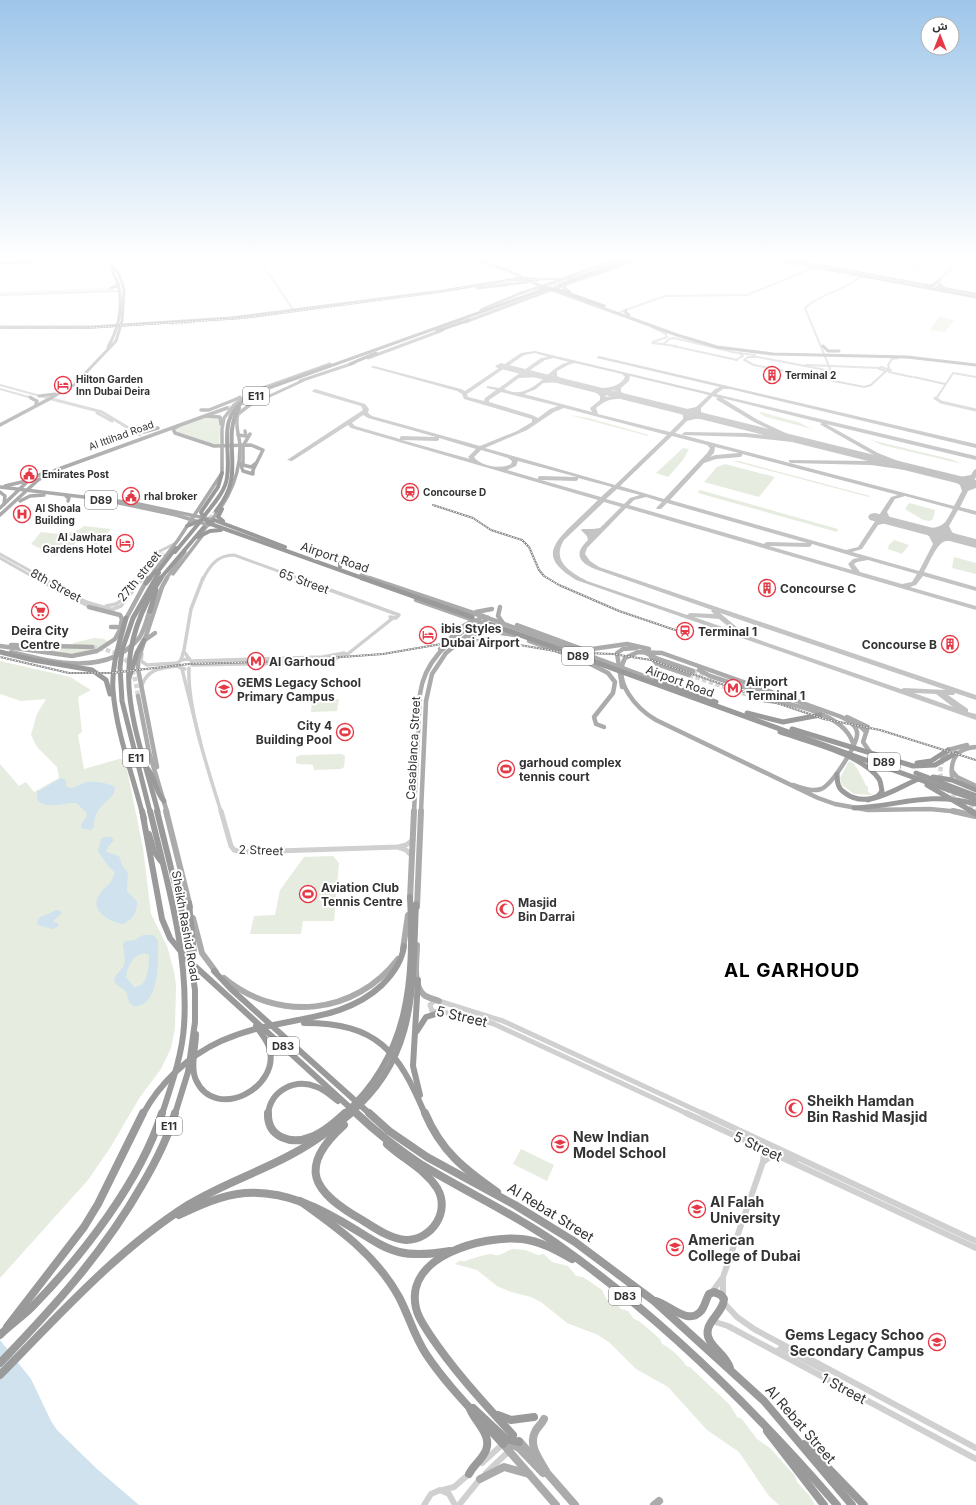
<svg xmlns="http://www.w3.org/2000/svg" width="976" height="1505" font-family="Inter,'Noto Sans Arabic',sans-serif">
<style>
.green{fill:#e6ecdf}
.water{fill:#cfe2ee;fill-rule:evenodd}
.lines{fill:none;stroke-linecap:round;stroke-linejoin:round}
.taxiway{fill:#c4c4c4;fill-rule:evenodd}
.runway{fill:#c4c4c4;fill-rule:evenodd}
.major-tunnel-far2{stroke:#d6d6d6;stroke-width:3;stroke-dasharray:3 1.5;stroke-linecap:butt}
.major-tunnel-far1{stroke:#d6d6d6;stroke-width:3.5;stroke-dasharray:3.5 2;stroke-linecap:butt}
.major-tunnel{stroke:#d6d6d6;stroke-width:4.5;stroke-dasharray:4.5 2.5;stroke-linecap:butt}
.highway-tunnel-far1{stroke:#d6d6d6;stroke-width:3;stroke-dasharray:3 1.5;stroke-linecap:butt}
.highway-tunnel{stroke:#d6d6d6;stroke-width:4;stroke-dasharray:4 2;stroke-linecap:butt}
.minor-far4{stroke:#d0d0d0;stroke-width:2}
.minor-far3{stroke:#d0d0d0;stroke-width:3}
.minor-far2{stroke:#d0d0d0;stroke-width:3.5}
.minor-far1{stroke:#d0d0d0;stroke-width:5}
.minor{stroke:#d0d0d0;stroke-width:6}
.major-far4{stroke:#ababab;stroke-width:3}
.major-far3{stroke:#ababab;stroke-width:3.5}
.major-far2{stroke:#ababab;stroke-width:4.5}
.major-far1{stroke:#ababab;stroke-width:6}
.major{stroke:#ababab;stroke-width:8}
.highway-far4{stroke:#9a9a9a;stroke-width:3}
.highway-far3{stroke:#9a9a9a;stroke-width:4}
.highway-far2{stroke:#9a9a9a;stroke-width:5}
.highway-far1{stroke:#9a9a9a;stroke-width:6}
.highway{stroke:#9a9a9a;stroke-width:8}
.rail-casing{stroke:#888;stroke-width:2}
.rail{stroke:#fff;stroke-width:1;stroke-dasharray:1.5;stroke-linecap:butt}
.labels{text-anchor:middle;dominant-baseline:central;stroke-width:4;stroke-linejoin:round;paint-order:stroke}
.far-poi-label{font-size:10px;font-weight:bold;fill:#333;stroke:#fff;text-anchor:start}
.far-street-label{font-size:10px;fill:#333;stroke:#fff}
.shield{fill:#fff;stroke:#707070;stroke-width:1}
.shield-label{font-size:11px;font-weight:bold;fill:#333}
.street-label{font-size:12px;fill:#333;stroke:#fff}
.poi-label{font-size:12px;font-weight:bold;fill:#333;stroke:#fff;text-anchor:start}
.near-street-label{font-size:14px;fill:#333;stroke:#fff}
.near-poi-label{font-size:14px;font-weight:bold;fill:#333;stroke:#fff;text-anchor:start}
.near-district-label{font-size:19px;font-weight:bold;letter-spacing:1px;fill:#000;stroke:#fff}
</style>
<rect width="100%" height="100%" fill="#fff"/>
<g class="green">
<polygon points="908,259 927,264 921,271 906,268 911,264 915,264 916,262 912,261 905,268 895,265 899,261 908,262"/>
<polygon points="114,288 114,290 0,294 0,292"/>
<polygon points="939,317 954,320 945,332 930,330"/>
<polygon points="761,412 798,422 812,429 766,417 759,413"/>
<polygon points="569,415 589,418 649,435 648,436"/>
<polygon points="213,416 221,419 219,446 175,431 177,427 204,417"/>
<polygon points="871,440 950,459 962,464 882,445"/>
<polygon points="683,448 689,449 683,460 668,477 656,473"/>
<polygon points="733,461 739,461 870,496 869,497"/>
<polygon points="725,464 775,477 759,497 704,482 717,467"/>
<polygon points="700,490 838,529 837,532 698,493"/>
<polygon points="909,503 935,510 933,519 930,521 923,520 905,509"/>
<path d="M84,526L111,529L92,550H87L97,538L81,537L72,547L56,556L31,544L41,532C53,534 74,536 84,526Z"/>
<polygon points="894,540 909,545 902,554 888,549 889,545"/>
<polygon points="954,557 976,563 976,574 952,568"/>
<path d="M94,638L104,639L109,642C81,659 62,653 32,648H74L73,643Z"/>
<polygon points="0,661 70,677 91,690 78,697 82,732 78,735 84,769 119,759 125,760 143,848 151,914 167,946 174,971 176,985 175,1028 171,1048 161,1069 140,1097 110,1148 88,1180 0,1278 0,764 19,786 26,782 34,792 59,778 57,767 37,747 31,735 37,714 46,699 21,701 0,694"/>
<polygon points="339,699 337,711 311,712 312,700"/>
<path d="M342,754L345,756L344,767L341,769L314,770L313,765C307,763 300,766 296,763V757L300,755Z"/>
<path d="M849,761L853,763C856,767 864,779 865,784L868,787V792L873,795L854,794L842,785L840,778Z"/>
<polygon points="333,856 339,863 334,921 303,921 301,934 250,934 254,916 275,915 280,890 304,857"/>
<polygon points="521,1149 554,1165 547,1181 513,1164"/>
<path d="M513,1249L525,1250L538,1255L544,1254L552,1262L568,1266L576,1276L583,1277L602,1290L607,1300H613L621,1309L628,1311L634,1319L639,1321L660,1339L662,1344C668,1346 684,1360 686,1366L690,1367L730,1405L737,1417L742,1419L757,1439L770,1448L795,1476L797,1482L805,1491L809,1495L815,1505H779L769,1496L739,1452L707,1430L668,1387L636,1369L610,1343L598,1335L567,1323L541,1302L531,1297L511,1292L497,1286L477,1270L455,1264L459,1261H466C470,1259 487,1254 491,1254C493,1254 496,1256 498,1255C503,1255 507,1250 513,1249Z"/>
</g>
<g class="water">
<path d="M61,778L66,780V786L69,788C76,788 78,785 84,783C90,780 109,783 115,787C115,802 93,803 94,827L91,830L81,828V825L87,816L86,812L76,803C62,802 50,810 38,801L37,792Z"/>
<path d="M105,837H111L114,840L108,847L106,852L119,856L122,865L128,873L127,891L137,902C137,913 133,919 123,924C110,922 89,911 99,895C105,885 111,887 115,872L108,866L98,851L101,839Z"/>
<polygon points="57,910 61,911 61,914 53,921 59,924 57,927 53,929 38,925 37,921 40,917"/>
<path d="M143,935H153L158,941C158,958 160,997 141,1005C138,1006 135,1007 132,1005C128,1002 128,998 127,994C125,989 119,987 115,983L114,978L123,967L125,961L123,944L126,941L135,940ZM144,953L149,955C149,965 148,988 134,987L126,977C127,967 133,955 144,953Z"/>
<polygon points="0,1340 31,1379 51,1421 57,1430 97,1469 139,1505 0,1505"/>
</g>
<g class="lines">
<g class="taxiway">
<path d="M535,351L711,393L715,389L720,387L597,358V357L599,356L976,444V448L730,389H723L716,394L976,456V460L826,424L878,453L903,463L904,464L901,466L926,469L929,471L926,473L871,465L791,463L789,462V460L871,461L901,466L874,455L821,425L820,424L822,423L722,398L758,420L790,435L791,436L788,438L754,422L717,400L716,399L718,398L713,396L701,408V412L710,416V418L695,419L687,421L675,433L954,506L962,491L960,485L948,478L951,476L960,477L971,475L974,470L976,469V477L971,486L976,484V488L968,491L960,507L976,511V515L958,510L949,526L952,532L962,539C957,542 952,540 946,541C937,542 929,564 924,572L976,587V591L923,576L916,585L910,587L976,606V610L626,508L587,548L585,554L590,561L599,567L976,695V700L955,693L954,695H948L968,709V712L976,714V720L576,580C545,561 547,549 571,526C580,517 589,509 598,500L351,428L348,425L292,461L287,460L363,410L361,406L313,392L312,391L315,389L365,404L369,409L368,413L372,416L480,446L517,431L532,422V419L464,399L462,394L457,391L370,367L374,366L461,389L465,391L521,353ZM535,353L548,357L541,358L499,388L487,386V388L496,390L485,398L484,401L468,397L467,394L524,355ZM554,358L569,362C550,366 539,390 519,392C514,393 509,391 504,389L519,378L542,377V375H523L545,360ZM575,363L622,374L625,377C618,389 606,387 594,389V391L600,396V400L590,408L592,412L524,394L536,389L543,383L565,382V380L557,376V371L568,365ZM553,375V378L557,380H547ZM630,376L709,395L696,407L687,409H674V411L683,415V419L670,432L598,414L596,408C610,397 612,400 629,398V396L621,392V388L629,381ZM613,390L616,391L617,394L620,395L606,397L605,394L601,391ZM501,392L558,406L550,409L538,418L532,415L489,402V400ZM564,408L667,435L615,485L485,448L527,430L554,412ZM692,411L688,415L686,412ZM696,413L700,415L693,416ZM363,415L368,418L436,437L402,436L400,437V439L355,426L352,423ZM672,436L707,445L710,448L708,452L664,499L620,486ZM439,438L476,449L468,457L470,459L402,440L437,441L439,440ZM715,447L739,453L715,455L710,457L714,453ZM481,450L508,458L512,461L511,464C502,470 480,466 474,457ZM742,454L898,495L891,497L858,547L846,550L670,500L704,463L716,459L740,457L742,456ZM518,461L577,477L540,476L538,477V479L507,470L516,466ZM578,478L612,487L601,497L541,480L576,481L578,480ZM969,479L965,485L960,481ZM617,489L640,495L630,498L624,504L606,499ZM905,496L953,509C946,521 945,527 930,528C926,528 924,528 921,530L929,536L933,544L919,571L852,552L862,549L878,525L886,523H896V521L890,518L887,512L895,499ZM646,497L662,502L656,508L657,509H661L667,503L807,543L767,542L765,543L764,544L629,505L634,500ZM604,502L621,507L600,528L593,529H582L581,530L587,536L588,540C574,553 578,562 595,569L712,610L711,611L714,614L690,613L687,615L587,581C570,572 551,561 564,540ZM884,517L885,519L881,521ZM941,530L937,538L934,534L931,531ZM946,533L951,537H943ZM812,544L859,558L853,559L848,564L852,570L769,546L809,547L811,546ZM868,560L917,574L912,582L902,584L860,572L854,564L857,562ZM720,613L946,690L904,688L901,689L745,635L744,633ZM694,617L719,619L734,631ZM914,693L936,694L953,707Z"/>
<polygon points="685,432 746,433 802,439 805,441 802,443 746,437 683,435 682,434"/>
</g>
<g class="runway">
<polygon points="501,363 976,480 976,488 497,368 495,366"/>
<polygon points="875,513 976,539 976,548 870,520 868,517 870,514"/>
</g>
<polyline class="major-tunnel-far2" points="171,324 195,322"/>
<polyline class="major-tunnel-far1" points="227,408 251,402"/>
<g class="major-tunnel">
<path d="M92,647C127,653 133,661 138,696"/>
<polyline points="693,671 706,675"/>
<polyline points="689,675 763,700"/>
<polyline points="942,760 940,773 942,782"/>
<polyline points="947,789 961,802 976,809"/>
</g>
<polyline class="highway-tunnel-far1" points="545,289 558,284"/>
<polyline class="highway-tunnel" points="206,523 216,511"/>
<g class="minor-far4">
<polyline points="259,259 294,311"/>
<polyline points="783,259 787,259"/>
<polyline points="792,259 798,262"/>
<path d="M864,276C857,277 854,282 848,285C834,293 816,297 805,308L831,371L758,357H748L744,360L754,365L864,387L871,385L886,371"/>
<polyline points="938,282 960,259"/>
<polyline points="0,295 120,291"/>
<polyline points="620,312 665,296 747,295 815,267"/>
<polyline points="652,327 666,334 666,337"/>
<polyline points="653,342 667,337"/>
<polyline points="673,346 737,360"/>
<polyline points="676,346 652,343 664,344 669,339 674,338 733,352"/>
<polyline points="731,352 755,355"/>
<polyline points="736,360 743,356 740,354"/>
<polyline points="806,365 880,368"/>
<polygon points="881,367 891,370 886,371 879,369"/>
<polyline points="889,368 888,365 892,359 899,358"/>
<polyline points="889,372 912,377"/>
<polyline points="914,377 945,384"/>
<polyline points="0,385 51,399"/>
<polyline points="0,389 32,398"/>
<polyline points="936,399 953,373 976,377"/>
</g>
<g class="minor-far3">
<polyline points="48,398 102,412 140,435"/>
<polyline points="935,398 941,402 976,410"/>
<polyline points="97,413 112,421"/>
<polyline points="0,554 45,579"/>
<polyline points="154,554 176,543"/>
<polyline points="0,558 37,579"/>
<polyline points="142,579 155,555 162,554 164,556"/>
<path d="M203,579C210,565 218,555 234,555L300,579"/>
</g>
<g class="minor-far2">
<polyline points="35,578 92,608"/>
<polyline points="43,578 86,602 113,610"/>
<polyline points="297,578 399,615 396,618 390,617"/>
<polyline points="106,606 116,604 125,598"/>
<polyline points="108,611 121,606 143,578"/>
<polyline points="185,653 193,664"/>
<polyline points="142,654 141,661 147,665 178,663"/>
<polyline points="181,660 184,650 191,609 203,578"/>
<polyline points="193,661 323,657 344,653"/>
<polyline points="192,665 302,663 332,660 349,653 393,618"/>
<path d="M189,668C187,709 209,772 221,812"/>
<polyline points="182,669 200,741"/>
<polyline points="185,669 179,667 177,664 181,660 189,659"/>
<path d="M142,685C148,668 162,668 178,666"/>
</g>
<g class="minor-far1">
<polyline points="221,811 231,846 234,850 243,852 398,847 406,845 413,840"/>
<polyline points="400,848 406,850 412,856"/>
<polyline points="688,1114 494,1024 465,1015 432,1011 430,1005 434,1001 439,1001 503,1021 704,1114"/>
</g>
<g class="minor">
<polyline points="686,1113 976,1248"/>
<polyline points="702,1113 976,1241"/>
<polyline points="776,1151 795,1160"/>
<polyline points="763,1162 771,1156 776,1155"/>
<polyline points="723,1280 723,1295"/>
<polyline points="712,1292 723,1277 763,1162 764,1153 767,1149"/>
<polyline points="724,1303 737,1317 754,1329 976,1448"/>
<polyline points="712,1321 728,1326 976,1459"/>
<polyline points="777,1352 781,1348 828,1372"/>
<polyline points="482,1463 504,1443"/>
<polyline points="486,1473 510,1450"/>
<polyline points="443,1490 454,1487 469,1474"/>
<polyline points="424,1505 431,1494 440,1490 449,1494 455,1505"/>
<polyline points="459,1505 480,1479"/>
</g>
<g class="major-far4">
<polyline points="94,259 102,260"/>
<polyline points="472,259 507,270 536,284 677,335 717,347 773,354 907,357 976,365"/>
<polyline points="772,259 976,297"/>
<polyline points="0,263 85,259"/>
<polyline points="939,284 946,290"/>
<polyline points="565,285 564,288 570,292"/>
<polyline points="544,286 618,259"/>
<polyline points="926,286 933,285 940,280"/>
<polyline points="111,288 117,286 118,283"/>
<polyline points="477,288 528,282"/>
<polyline points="481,310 521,293 543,286"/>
<polyline points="626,310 625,312 629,315"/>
<polyline points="465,322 634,259"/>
<polyline points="0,327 92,327 231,318 443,291 521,278 537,280"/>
<polyline points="823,346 828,351 839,351"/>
<path d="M108,347C121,325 126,294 112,271"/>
<polyline points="368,358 443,330"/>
<polyline points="300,381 354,363"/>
<polyline points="249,393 330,364"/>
<polyline points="39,396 55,394"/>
<polyline points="30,397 33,399"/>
<polyline points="49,399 74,385 116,341 122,321 124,289 119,274 105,259"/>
<polyline points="236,399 240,397"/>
<polyline points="243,399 252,392"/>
<polyline points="263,399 302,381"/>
</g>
<g class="major-far3">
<polyline points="31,398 37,401 36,404"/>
<polyline points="201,410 209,410 239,398"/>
<polyline points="206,416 220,417 221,424"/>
<polyline points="0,425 51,398"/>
<polyline points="178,426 173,429 175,433 214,446 251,445 263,450 253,470 253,474 243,471 240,463"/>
<polyline points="134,431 144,432 158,428"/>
<polyline points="250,434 243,446 243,465 251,467 256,463"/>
<polyline points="238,435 246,436 245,431"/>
<polyline points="5,486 26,481"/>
<polyline points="0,487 134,503 214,520"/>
<polyline points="0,492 5,496 4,504"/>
<polyline points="66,496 69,498 68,501"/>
<polyline points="20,501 30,496 44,495"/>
<polyline points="101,502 108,501"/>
<polyline points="119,503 176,515 209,525"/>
<polyline points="0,508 29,480 47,471"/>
<polyline points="0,515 38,480 56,470 227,408"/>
<path d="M198,537C221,510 240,485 240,447C240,436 234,426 238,414L251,404L265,398"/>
<polyline points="173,574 202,536"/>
<polyline points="361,575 372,579"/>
<polyline points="148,579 178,540 222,473 222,429 224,418 234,405 244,398"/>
<polyline points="166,579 185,552"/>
</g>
<g class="major-far2">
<polyline points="369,578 488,618 655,680"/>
<polyline points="416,600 493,627"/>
<polyline points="89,607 120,615 122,619 121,624"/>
<polyline points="500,607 498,616 503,623"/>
<polyline points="476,612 492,609"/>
<polyline points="517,625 585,650 627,644 649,649"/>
<polyline points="111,627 120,627"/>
<polyline points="470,637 487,631 515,635"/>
<polyline points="145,640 155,633"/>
<polyline points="529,641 583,660"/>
<polyline points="11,645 92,647"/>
<polyline points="0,646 72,656 97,651 115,639 148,578"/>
<polyline points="440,649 460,628 474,620"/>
<path d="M11,652C52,662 107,677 139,638C145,630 147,617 151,607"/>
<polyline points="644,652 658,659 693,671"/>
<polyline points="651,657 657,664 689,675"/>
<polyline points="581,659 608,673 615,682 613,693 594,717 596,724 604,727"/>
<polyline points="699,670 710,676 774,697"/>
<polyline points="622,687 617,653 623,649 636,648"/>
<polyline points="138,696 149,752 167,812"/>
<path d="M763,700C791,703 843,713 853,743"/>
<polyline points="847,717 868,727 863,742 870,752"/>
<polyline points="852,723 861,727 866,732"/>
<polyline points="942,760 948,750 967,745"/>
<polyline points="157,767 138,669 138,660 162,587 167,578"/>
<polyline points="952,771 957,777 976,786"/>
<path d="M952,776C950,758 958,748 976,747"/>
<path d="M793,785C802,788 812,792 821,789C832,785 859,743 857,732C855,723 846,719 839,716L662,653L638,652L625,658C612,682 637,709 656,720L818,798L835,804L868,810L930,809L960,812"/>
<path d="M414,812L420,694C425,656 455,638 483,616"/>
<polyline points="421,812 426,701 432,674 446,653 488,618"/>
</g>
<g class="major-far1">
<polyline points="166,811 190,907"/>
<polyline points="953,811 975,816"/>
<polyline points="410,899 414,811"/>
<polyline points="417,907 421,811"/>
<polyline points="193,918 202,953 216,972"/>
<path d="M417,945C417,959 412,984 424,995C428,998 434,999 439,1001"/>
<polyline points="403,949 408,915"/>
<path d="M224,978C278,1023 355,1015 398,959"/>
</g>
<g class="major">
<path d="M544,1419C542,1424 537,1427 535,1432C528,1446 540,1460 546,1471"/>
<polyline points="519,1441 575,1505"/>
<polyline points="509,1443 519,1448 543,1473"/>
<polyline points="503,1444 556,1505"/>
<polyline points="480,1479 504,1467 529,1474"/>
<polyline points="654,1505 659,1501"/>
</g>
<g class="highway-far4">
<polyline points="632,259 635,259"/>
<polyline points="559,285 628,259"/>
<polyline points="542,288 556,289 604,306"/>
<polyline points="437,331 469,320"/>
<polyline points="350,364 376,353"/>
<polyline points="246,399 266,389 545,289"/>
</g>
<g class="highway-far3">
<polyline points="222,509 218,517 223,521"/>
<path d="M216,511C223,502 229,492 231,481C236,456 225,431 239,408"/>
<path d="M205,515C213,504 225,492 227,478C232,447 215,418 248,398"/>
<polyline points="214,520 285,547"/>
<polyline points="213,521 208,523 365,579"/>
<polyline points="212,523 204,519 201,512 218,487 222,473"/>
<polyline points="187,526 202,520"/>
<polyline points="198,537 210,531 221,530"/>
<polyline points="175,552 199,523"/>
<polyline points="340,563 340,567"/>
<polyline points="156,574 176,548"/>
<polyline points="149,579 156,571"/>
<polyline points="155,579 159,573"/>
<polyline points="160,579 204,527"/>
</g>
<g class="highway-far2">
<polyline points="362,578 472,617"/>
<polyline points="146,583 150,578"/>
<polyline points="150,611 156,590"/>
<path d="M126,618C120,641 111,666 113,690C116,731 132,773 142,812"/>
<polyline points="490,624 976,800"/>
<polyline points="0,652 33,660 92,670 106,680 110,694"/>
<polyline points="129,678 137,653 144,640"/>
<polyline points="656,680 716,702"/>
<polyline points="747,713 783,722 820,715"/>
<polyline points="792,729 913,766 935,765 956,753"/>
<path d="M780,732C808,742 862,754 879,779C881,782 881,787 882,791L878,796L868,800"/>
<polyline points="917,763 931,761 948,750"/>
<path d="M146,767C156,776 154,791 164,801"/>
<polyline points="916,773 974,795"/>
<path d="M837,774C837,782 838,789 845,793C868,811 899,786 921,778"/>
<polyline points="933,777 952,780 976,790"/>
<polyline points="927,785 973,812"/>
<path d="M854,808C900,806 927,791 976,804"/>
<polyline points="150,812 122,701 120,667 122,650 133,618 156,578"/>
<path d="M158,812C135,723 104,663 161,578"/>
</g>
<g class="highway-far1">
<polyline points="142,811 144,819"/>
<path d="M150,811C167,881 189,954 184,1026C182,1056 171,1086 162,1114"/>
<polyline points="157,811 186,929 195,990 195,1022 188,1072 175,1114"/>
<polyline points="971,811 976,814"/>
<polyline points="143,816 162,919 170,938 186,958 357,1114"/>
<polyline points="149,834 154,851 161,861"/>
<polyline points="189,903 194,954"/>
<polyline points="214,971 231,989 370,1114"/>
<polyline points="418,980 413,1066 420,1095"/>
<path d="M304,1023C378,1023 398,1051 425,1114"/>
<polyline points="417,1031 426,1017 442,1012"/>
<path d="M196,1034C196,1048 190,1067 196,1080C215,1122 282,1088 269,1047C267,1040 260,1032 256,1026"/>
<path d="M143,1114C160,1083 188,1056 221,1041C235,1035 250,1030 264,1027C306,1017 349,1016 382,985C393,974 402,962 404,946"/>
<path d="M268,1114C271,1090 295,1078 317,1087C325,1090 331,1096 338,1101"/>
<path d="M344,1114C410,1055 414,980 410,897"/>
<path d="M350,1114C419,1056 412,985 416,904"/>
</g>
<g class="highway">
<path d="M268,1113C267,1138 292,1145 311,1137C324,1132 335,1122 345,1113"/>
<path d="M356,1113C376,1132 399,1150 422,1165C468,1193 517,1215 560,1246C663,1319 755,1410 837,1505"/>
<polyline points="369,1113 389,1131 427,1157 515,1205 575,1242 654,1301 764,1401 852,1505"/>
<path d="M425,1113C441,1151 464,1169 497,1192"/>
<path d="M344,1125C296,1168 313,1192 362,1220C375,1228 390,1239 406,1240C432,1240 451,1211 437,1188C425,1169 403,1159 387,1144"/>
<path d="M300,1201C338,1228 376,1255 399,1297C409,1316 414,1336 426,1354C448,1387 477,1415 503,1444"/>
<path d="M179,1215C200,1205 222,1195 245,1193C286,1190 322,1209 356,1230C369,1238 383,1248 399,1252C415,1256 433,1254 450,1251"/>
<path d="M656,1301C670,1305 688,1326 701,1311C705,1306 706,1299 709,1294L714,1292L721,1295L724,1299C723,1315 700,1324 710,1341C716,1351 726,1356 730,1368"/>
<polyline points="7,1327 84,1227 98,1204 143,1113"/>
<path d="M0,1335C10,1325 22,1317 32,1307C82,1256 140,1182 162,1113"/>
<path d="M0,1363C53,1308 104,1252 142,1185C155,1163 168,1138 175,1113"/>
<path d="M0,1375C59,1315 117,1250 188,1205C222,1184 260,1172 294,1153C315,1142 333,1128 351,1113"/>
<polyline points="473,1408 506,1439 519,1442"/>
<polyline points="498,1415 511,1420 534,1417"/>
<polyline points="767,1431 824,1505"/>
<path d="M513,1435C484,1403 454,1371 430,1335C425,1327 418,1318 416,1308C404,1256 483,1235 522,1239C540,1241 556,1250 572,1259"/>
<polyline points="805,1444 864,1505"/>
<path d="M469,1474C473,1466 480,1461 484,1454C495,1437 476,1424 470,1409"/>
</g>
<g class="rail-casing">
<g id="rail">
<polyline points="787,259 976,294"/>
<polyline points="0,328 86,328 244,318 423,294 510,280 585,278 641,259"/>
<polyline points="433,505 473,518 491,530 522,540 529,547 539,570 544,576 559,585 619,611 675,630"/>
<polyline points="0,657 69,673 111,673 189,664 286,661 383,654 453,642 473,640 496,641 561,652 613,654 651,660 824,719 880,730 976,760"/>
</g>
</g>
<use href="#rail" class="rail"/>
</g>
<linearGradient id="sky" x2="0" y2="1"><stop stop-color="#9ec6ea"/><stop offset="0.55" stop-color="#fff"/><stop offset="1" stop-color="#fff" stop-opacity="0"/></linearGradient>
<rect width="976" height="470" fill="url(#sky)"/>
<defs>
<g id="building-ring" transform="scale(0.9)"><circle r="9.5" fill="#fff" stroke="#e63946" stroke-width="1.5"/><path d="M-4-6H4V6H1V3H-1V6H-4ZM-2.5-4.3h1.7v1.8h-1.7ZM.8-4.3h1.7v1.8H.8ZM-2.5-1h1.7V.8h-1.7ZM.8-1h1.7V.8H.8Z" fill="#e63946"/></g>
<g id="hotel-ring" transform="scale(0.9)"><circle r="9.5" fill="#fff" stroke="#e63946" stroke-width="1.5"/><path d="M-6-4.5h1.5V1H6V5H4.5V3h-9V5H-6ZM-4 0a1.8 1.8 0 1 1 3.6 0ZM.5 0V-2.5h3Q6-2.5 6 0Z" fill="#e63946"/></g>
<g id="civic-ring" transform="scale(0.9)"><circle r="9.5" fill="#fff" stroke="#e63946" stroke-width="1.5"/><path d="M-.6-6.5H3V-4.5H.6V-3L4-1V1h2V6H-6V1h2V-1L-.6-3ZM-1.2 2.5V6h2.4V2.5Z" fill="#e63946"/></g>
<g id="station-ring" transform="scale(0.9)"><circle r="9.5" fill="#fff" stroke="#e63946" stroke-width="1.5"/><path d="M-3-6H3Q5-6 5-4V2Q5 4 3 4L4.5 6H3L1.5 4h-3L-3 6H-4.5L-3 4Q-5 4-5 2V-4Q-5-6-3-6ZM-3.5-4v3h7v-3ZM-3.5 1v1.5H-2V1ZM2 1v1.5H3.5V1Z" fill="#e63946"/></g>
<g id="hospital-ring" transform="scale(0.9)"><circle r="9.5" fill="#fff" stroke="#e63946" stroke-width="1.5"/><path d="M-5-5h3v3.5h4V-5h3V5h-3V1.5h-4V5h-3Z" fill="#e63946"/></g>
<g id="supermarket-ring" transform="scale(0.9)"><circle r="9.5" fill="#fff" stroke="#e63946" stroke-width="1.5"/><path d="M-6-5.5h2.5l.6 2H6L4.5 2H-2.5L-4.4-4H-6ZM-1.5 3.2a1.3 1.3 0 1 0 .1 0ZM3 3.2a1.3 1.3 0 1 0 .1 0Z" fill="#e63946"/></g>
<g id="metro-ring" transform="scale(0.9)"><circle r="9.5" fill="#fff" stroke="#e63946" stroke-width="1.5"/><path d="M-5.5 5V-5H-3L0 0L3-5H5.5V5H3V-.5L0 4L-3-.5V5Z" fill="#e63946"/></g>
<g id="university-ring" transform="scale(0.9)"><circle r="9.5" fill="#fff" stroke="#e63946" stroke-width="1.5"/><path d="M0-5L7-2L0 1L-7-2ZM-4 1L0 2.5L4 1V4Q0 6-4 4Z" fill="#e63946"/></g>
<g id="stadium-ring" transform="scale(0.9)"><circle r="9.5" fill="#fff" stroke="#e63946" stroke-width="1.5"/><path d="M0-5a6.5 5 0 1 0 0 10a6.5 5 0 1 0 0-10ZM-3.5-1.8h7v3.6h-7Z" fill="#e63946"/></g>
<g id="mosque-ring" transform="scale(0.9)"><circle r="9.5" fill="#fff" stroke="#e63946" stroke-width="1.5"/><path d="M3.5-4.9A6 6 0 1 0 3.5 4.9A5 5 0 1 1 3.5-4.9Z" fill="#e63946"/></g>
<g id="school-ring" transform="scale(0.9)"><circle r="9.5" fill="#fff" stroke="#e63946" stroke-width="1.5"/><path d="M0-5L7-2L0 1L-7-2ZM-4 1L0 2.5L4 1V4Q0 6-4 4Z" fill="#e63946"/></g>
</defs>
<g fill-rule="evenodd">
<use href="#building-ring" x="772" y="375"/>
<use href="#hotel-ring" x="63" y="385"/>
<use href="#civic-ring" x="29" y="474"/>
<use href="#station-ring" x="410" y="492"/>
<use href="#civic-ring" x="131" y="496"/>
<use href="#hospital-ring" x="22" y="514"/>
<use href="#hotel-ring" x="125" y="543"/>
<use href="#building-ring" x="767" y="588"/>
<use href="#supermarket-ring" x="40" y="611"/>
<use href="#station-ring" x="685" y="631"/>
<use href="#hotel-ring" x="428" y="635"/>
<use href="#building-ring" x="950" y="644"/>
<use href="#metro-ring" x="256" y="661"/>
<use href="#metro-ring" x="733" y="688"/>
<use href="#university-ring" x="224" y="689"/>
<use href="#stadium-ring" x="345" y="732"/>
<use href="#stadium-ring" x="506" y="769"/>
<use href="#stadium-ring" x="308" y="894"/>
<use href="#mosque-ring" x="505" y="909"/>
<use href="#mosque-ring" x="794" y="1108"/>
<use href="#school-ring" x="560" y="1144"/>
<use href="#university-ring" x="697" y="1209"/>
<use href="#university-ring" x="675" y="1247"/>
<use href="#school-ring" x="937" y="1342"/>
</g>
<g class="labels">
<g class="far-poi-label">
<text x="785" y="375">Terminal 2</text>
<text x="76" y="379">Hilton Garden<tspan x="76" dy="12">Inn Dubai Deira</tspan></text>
<text x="42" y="474">Emirates Post</text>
<text x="423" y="492">Concourse D</text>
<text x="144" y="496">rhal broker</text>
<text x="35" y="508">Al Shoala<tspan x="35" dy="12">Building</tspan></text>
<text x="112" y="537" text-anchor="end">Al Jawhara<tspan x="112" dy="12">Gardens Hotel</tspan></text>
</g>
<g class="far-street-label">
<text transform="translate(121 435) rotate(-20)">Al Ittihad Road</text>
</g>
<g class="shield">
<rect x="243" y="387" width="26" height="18" rx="3"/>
<rect x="85" y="491" width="32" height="18" rx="3"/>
<rect x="562" y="647" width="32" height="18" rx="3"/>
<rect x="123" y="749" width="26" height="18" rx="3"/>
<rect x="868" y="753" width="32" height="18" rx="3"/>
<rect x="267" y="1037" width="32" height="18" rx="3"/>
<rect x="156" y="1117" width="26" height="18" rx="3"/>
<rect x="609" y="1287" width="32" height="18" rx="3"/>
</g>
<g class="shield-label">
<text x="256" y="396">E11</text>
<text x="101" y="500">D89</text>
<text x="578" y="656">D89</text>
<text x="136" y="758">E11</text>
<text x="884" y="762">D89</text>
<text x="283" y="1046">D83</text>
<text x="169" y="1126">E11</text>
<text x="625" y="1296">D83</text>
</g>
<g class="street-label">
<text transform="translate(335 557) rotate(19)">Airport Road</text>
<text transform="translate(139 576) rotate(-51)">27th street</text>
<text transform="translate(304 581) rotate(20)">65 Street</text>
<text transform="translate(56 585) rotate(29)">8th Street</text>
<text transform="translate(680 681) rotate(20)">Airport Road</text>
<text transform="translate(413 748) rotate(-87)">Casablanca Street</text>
<text transform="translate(261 850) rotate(2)">2 Street</text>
<text transform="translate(186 926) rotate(80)">Sheikh Rashid Road</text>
</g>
<g class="poi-label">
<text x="780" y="588">Concourse C</text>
<text x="441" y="628">ibis Styles<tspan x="441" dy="14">Dubai Airport</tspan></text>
<text x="40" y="630" text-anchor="middle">Deira City<tspan x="40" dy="14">Centre</tspan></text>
<text x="698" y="631">Terminal 1</text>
<text x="937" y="644" text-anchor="end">Concourse B</text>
<text x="269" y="661">Al Garhoud</text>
<text x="746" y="681">Airport<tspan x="746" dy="14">Terminal 1</tspan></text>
<text x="237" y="682">GEMS Legacy School<tspan x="237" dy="14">Primary Campus</tspan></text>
<text x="332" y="725" text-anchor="end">City 4<tspan x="332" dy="14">Building Pool</tspan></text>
<text x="519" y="762">garhoud complex<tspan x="519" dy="14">tennis court</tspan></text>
<text x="321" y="887">Aviation Club<tspan x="321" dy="14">Tennis Centre</tspan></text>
<text x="518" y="902">Masjid<tspan x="518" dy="14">Bin Darrai</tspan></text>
</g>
<g class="near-street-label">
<text transform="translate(462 1016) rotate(13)">5 Street</text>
<text transform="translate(758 1146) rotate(25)">5 Street</text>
<text transform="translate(551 1212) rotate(32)">Al Rebat Street</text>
<text transform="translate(844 1388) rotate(28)">1 Street</text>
<text transform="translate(801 1424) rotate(49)">Al Rebat Street</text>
</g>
<g class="near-poi-label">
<text x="807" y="1100">Sheikh Hamdan<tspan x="807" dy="16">Bin Rashid Masjid</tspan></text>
<text x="573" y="1136">New Indian<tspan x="573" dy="16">Model School</tspan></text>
<text x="710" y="1201">Al Falah<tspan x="710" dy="16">University</tspan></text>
<text x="688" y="1239">American<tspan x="688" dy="16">College of Dubai</tspan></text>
<text x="924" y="1334" text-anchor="end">Gems Legacy Schoo<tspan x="924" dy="16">Secondary Campus</tspan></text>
</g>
<g class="near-district-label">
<text x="792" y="970">AL GARHOUD</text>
</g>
</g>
<g transform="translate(940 36)"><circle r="19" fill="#ffffff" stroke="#adadad"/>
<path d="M0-3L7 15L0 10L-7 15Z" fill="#e63946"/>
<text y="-6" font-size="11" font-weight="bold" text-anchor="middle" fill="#333333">ش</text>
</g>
</svg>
